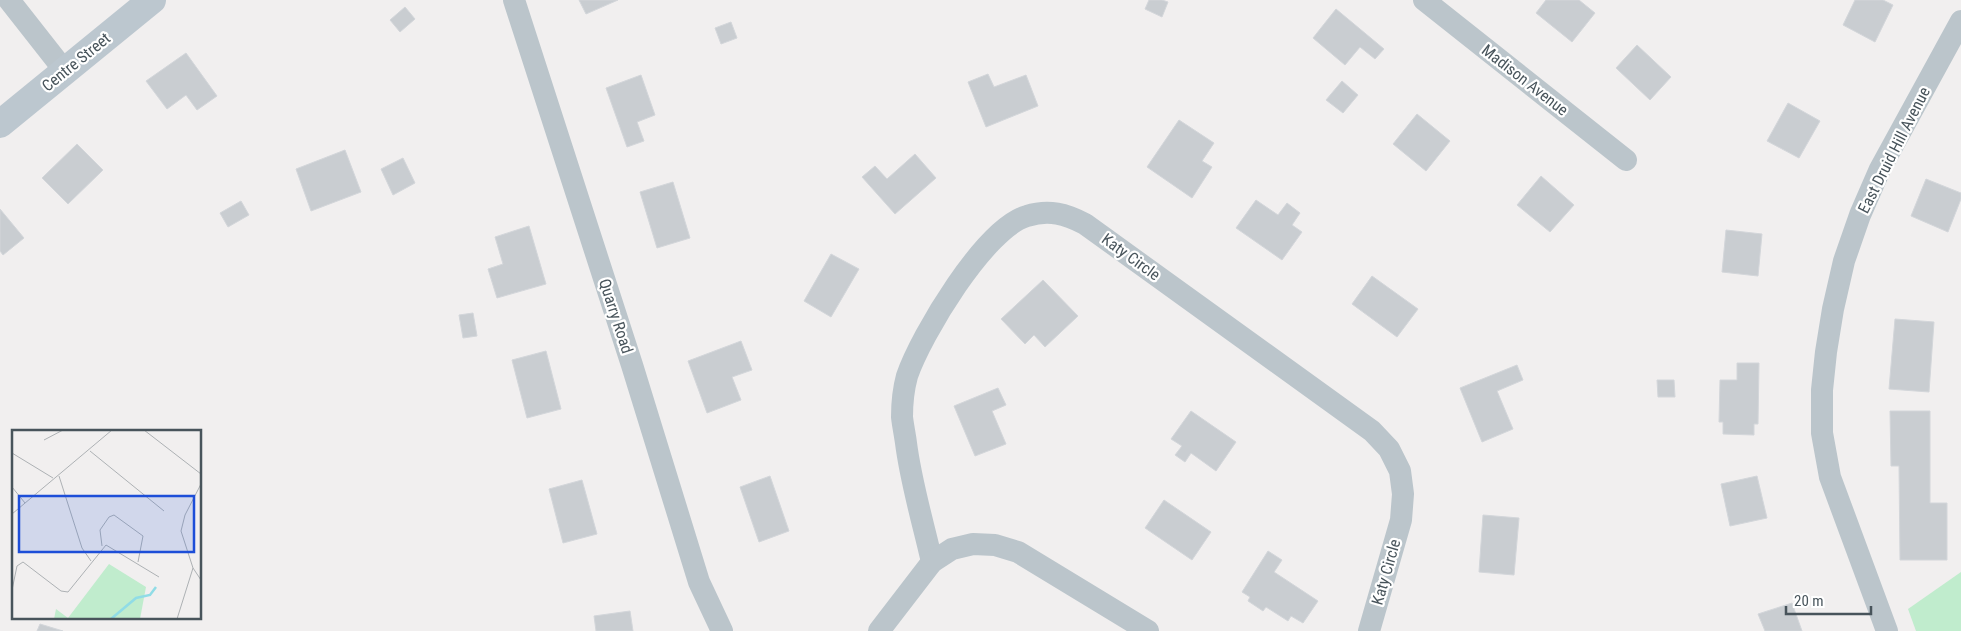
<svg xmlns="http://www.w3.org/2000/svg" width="1961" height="631" font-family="'Roboto Condensed',sans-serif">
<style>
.green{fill:#c0eccd}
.building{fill:#c9cdd1;stroke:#d3d6da}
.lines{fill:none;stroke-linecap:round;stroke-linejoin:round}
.street{stroke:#bbc5cb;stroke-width:22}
.secondary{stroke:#bcc7cf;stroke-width:28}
.labels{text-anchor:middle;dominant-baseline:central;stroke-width:4.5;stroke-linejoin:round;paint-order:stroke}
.street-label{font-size:16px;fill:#48545b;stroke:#fff}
.inset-river{fill:none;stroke:#90dce6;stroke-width:2.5}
.inset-road{fill:none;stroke:#adb1b4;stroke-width:1}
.view{fill:#1d4ed8;fill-opacity:0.15;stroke:#1d4ed8;stroke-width:2.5}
.inset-edge{fill:none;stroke:#48545b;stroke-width:2.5}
</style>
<rect width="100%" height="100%" fill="#f1efef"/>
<polygon class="green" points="1961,572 1961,631 1916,631 1908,609"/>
<g class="building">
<polygon points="579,0 618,0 586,14"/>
<polygon points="1149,0 1162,0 1168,2 1162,17 1145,9"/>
<polygon points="1546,0 1579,0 1595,13 1572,42 1536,13"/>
<polygon points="1855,0 1883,0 1893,5 1875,42 1843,25"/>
<polygon points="405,7 415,19 400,32 390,20"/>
<polygon points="1336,9 1384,49 1375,59 1360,47 1345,65 1313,38"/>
<polygon points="731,22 737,38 721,44 715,28"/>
<polygon points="1637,45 1671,77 1650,100 1616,68"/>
<polygon points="186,53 217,96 197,110 186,95 167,109 146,81"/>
<polygon points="988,74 994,87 1026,75 1038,106 986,127 968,82"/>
<polygon points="641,75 655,115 637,122 644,141 627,147 606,88"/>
<polygon points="1342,81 1358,95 1343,113 1326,100"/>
<polygon points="1788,103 1820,121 1799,158 1767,141"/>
<polygon points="1417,114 1450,141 1426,171 1393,144"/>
<polygon points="1179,120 1214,143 1202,161 1212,167 1192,198 1147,167"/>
<polygon points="77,144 103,170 68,204 42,178"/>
<polygon points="345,150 361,192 311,211 296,169"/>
<polygon points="915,154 936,178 895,214 862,177 875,166 887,179"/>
<polygon points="403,158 415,183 393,195 381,169"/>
<polygon points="1541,176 1574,205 1550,232 1517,205"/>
<polygon points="1926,179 1961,193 1961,199 1948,232 1911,216"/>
<polygon points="673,182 690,238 657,248 640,192"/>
<polygon points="1256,200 1278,215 1287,203 1300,213 1292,225 1302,232 1282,260 1236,228"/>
<polygon points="241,201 249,215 228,227 220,213"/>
<polygon points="0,209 24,238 3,255 0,251"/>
<polygon points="529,226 546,284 497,298 488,269 503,264 495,237"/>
<polygon points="1726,230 1762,234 1758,276 1722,272"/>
<polygon points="831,254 859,269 831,317 804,301"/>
<polygon points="1372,276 1418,309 1397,337 1352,304"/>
<polygon points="1043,280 1078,316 1045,347 1034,335 1025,344 1001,319"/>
<polygon points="473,313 477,336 463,338 459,315"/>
<polygon points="1895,319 1934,322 1929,392 1889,389"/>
<polygon points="741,341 752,370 732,377 741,400 707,413 688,361"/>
<polygon points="546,351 561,409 527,418 512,360"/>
<polygon points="1737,363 1759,363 1758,424 1754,424 1754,435 1723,434 1723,422 1719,422 1720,380 1737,380"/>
<polygon points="1517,365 1523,380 1497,391 1513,429 1482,442 1460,388"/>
<polygon points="1657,380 1674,380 1675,397 1658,397"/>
<polygon points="998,388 1006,405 992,411 1006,444 975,456 954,406"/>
<polygon points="1191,411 1236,442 1216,471 1191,453 1185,462 1175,455 1182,446 1171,439"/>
<polygon points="1890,411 1930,411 1930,503 1947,503 1947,560 1900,560 1899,466 1891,466"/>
<polygon points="770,476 789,531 759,542 740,487"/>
<polygon points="1757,476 1767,518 1730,526 1721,484"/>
<polygon points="582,480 597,534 563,543 549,489"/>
<polygon points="1164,500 1211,532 1192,560 1145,528"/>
<polygon points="1483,515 1519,518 1514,575 1479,572"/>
<polygon points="1268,551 1282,560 1274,572 1318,601 1303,623 1291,616 1288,621 1266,607 1263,611 1248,601 1250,597 1242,592"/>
<polygon points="1792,603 1802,631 1765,631 1758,614"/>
<polygon points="630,611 633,631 596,631 594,616"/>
<polygon points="40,624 63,631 37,631"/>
</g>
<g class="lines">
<g class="street">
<polyline points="9,0 64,70"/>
<polyline points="514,0 632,365 699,582 722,631"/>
<polyline points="1424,0 1626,160"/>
<path d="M932,562C923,522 911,483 906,443C905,435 903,426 902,417C902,405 904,387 907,376C921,335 985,228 1027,216C1049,209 1066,214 1085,224L1372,431L1389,449L1400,471L1403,494L1401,520L1369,631"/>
<polyline points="879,631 932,562 952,549 973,544 995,545 1018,552 1148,631"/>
<polyline points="1887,631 1830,477 1822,433 1822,390 1826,352 1833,309 1844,261 1860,215 1880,169 1961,21"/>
</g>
<polyline class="secondary" points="0,124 152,0"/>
</g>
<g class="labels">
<g class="street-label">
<text transform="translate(76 62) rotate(-39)">Centre Street</text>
<text transform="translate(1525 80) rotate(38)">Madison Avenue</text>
<text transform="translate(1894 150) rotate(-63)">East Druid Hill Avenue</text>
<text transform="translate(1131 257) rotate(36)">Katy Circle</text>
<text transform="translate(616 316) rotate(72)">Quarry Road</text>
<text transform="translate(1386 572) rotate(-74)">Katy Circle</text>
</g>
</g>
<g transform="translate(12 430)">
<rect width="189" height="189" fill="#f1efef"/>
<path d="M97,134L134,157L128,189H42L44,179L56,188Z" fill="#c0eccd"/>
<path class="inset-river" d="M99,189L124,168L138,165L144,157"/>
<path class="inset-road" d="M132,0L189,44M32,10L51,0M78,21L152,81M0,23L41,48M47,46L70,118L79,131M189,54L173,85L169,101L181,138L189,150M0,57L13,73M0,84L100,0M90,116L88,100L97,87L102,85L131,106L126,132M0,160L5,136L11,132L49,161L56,162L94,115L147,147M165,189L181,138"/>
<path class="view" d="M7,66H182V122H7Z"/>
<rect width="189" height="189" class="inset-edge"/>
</g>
<path d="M1786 606v8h85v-8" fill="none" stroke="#48545b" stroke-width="2.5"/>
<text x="1794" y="606" font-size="15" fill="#48545b" stroke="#ffffff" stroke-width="4" paint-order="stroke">20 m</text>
</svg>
